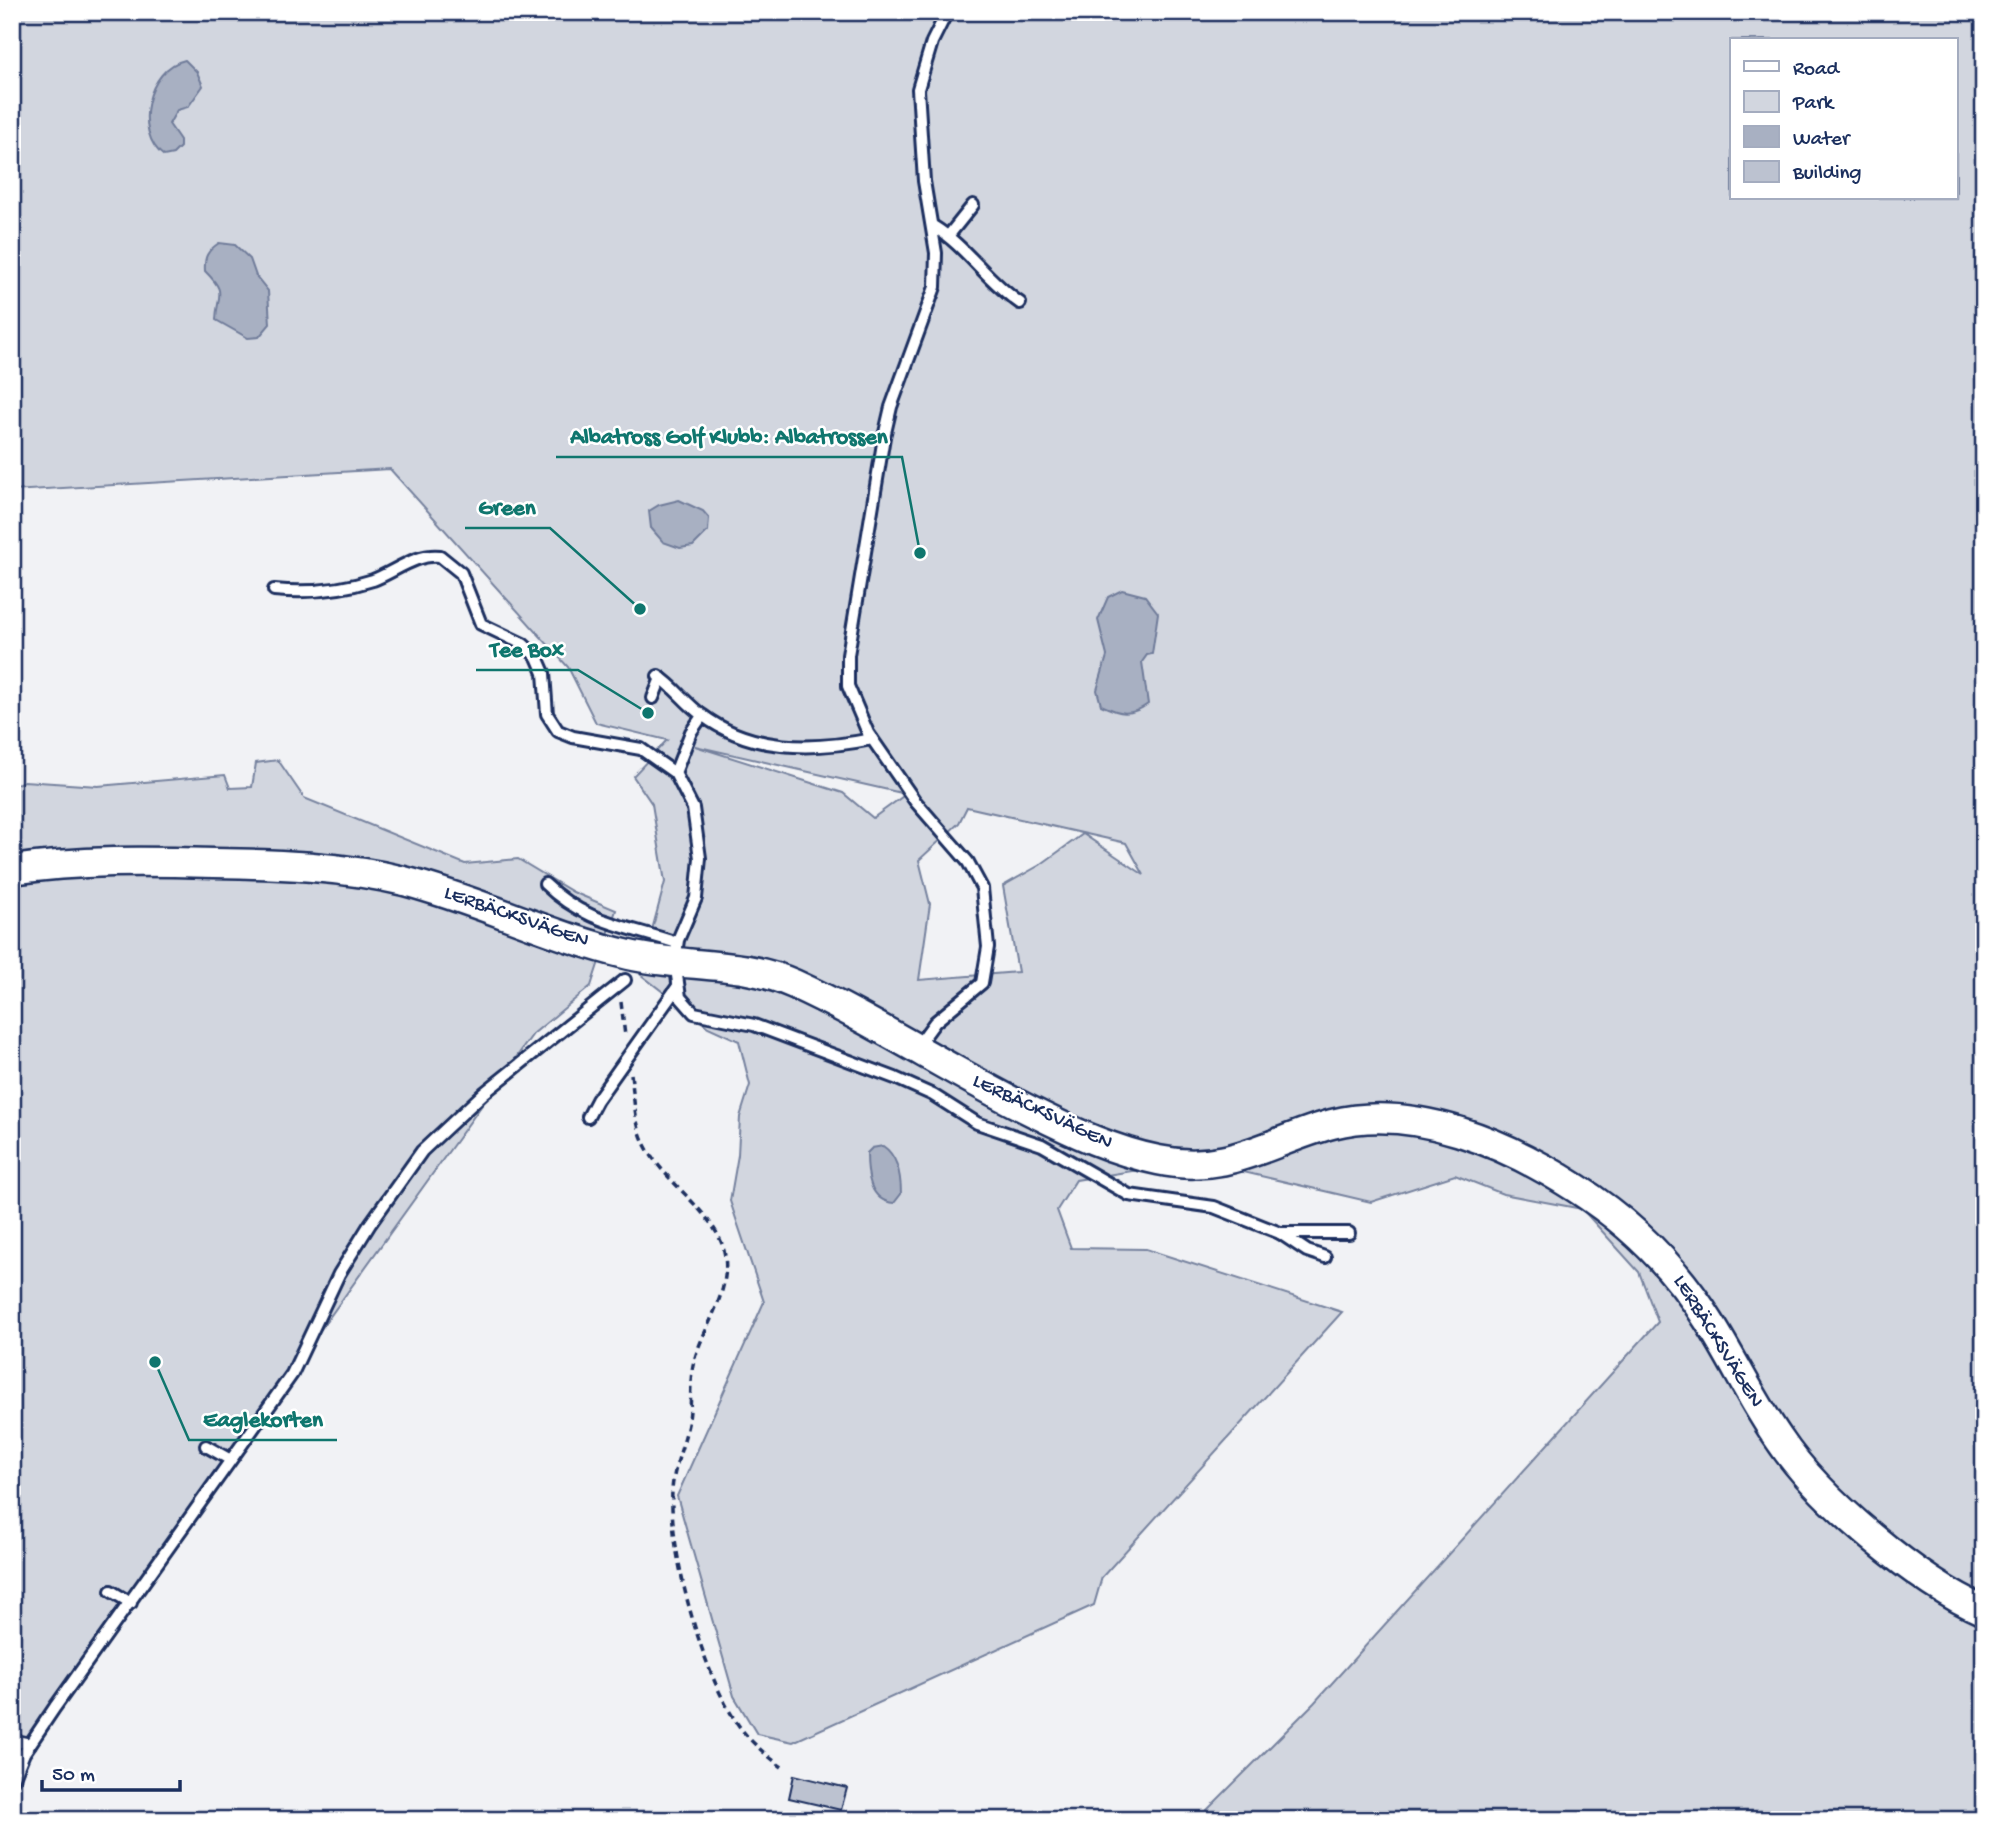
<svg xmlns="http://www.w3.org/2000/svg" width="1996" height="1832" font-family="'Gochi Hand',sans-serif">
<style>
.green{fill:#d2d6df;stroke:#76829e;stroke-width:2;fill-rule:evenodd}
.water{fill:#a8b0c2;stroke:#707c9a;stroke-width:2}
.building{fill:#bcc2d0;stroke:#1b2f5e;stroke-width:2}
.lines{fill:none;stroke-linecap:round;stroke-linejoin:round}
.service-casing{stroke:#1b2f5e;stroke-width:16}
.tertiary-casing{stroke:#1b2f5e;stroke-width:33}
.path{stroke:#1b2f5e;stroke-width:3.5;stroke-dasharray:7 5;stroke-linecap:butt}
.service{stroke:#fff;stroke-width:10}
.tertiary{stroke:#fff;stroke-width:28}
.labels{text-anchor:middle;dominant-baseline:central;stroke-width:5;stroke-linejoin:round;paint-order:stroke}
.street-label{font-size:21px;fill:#1b2f5e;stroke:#fff}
.leader{fill:none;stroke:#0f766e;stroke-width:2.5}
.callout-dot{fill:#0f766e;stroke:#fff;stroke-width:2.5}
.callout-label{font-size:23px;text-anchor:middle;font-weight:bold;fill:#0f766e;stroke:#fff;stroke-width:5;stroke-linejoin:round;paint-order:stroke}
</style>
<rect width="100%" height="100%" fill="#f1f2f5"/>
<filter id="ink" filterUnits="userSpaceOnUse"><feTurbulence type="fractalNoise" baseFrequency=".0143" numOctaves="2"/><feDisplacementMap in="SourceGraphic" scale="14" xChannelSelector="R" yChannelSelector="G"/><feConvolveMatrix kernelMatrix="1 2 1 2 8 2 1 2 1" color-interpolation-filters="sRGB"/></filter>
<g filter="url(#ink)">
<g class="green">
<path d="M12,12H1984V1820H1197L1314,1703L1658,1322L1639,1272L1582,1209L1503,1194L1455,1175L1371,1202L1235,1170L1132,1171L1076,1180L1057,1210L1071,1248L1146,1249L1342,1312L1102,1577L1094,1605L793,1742L757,1734L734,1696L677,1496L764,1302L730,1201L738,1155L740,1117L750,1085L739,1041L708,1027L640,974L665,882L652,804L633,776L667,740L596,723L568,667L390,469L12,491ZM1732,40H1956V198H1732ZM695,746L906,794L873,818L843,793ZM967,807L1126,843L1144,875L1083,834L1040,865L1003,886L1018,972L919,980L930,904L919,860L959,823Z"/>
<polygon points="278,760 304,798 465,864 518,859 573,892 616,910 591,986 533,1034 12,1759 12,786 24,781 98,786 225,775 230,788 252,787 256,763"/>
</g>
<g class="water">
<path d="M185,60L197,72L203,86L188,107L177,110L169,124L180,140V147L173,154L164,156C132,132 148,68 185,60Z"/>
<path d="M219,243L235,245L250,259L256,276L268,291L270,324L259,337L248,338L216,320C217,293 228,294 205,271C204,257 207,251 219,243Z"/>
<polygon points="679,500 703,511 709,518 708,531 693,546 680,548 663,542 651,528 649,511 659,505"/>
<path d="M1122,590L1145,596L1158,613L1152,654L1147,655L1142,662L1148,704C1130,717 1120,714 1101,705L1097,690L1107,656L1098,620L1108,597Z"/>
<path d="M883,1146C898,1156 901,1178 901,1194L894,1203C869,1201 867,1174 867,1153L872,1148Z"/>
</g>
<polygon class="building" points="794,1775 847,1788 841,1810 789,1798"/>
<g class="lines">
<g class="service-casing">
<g id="service">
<path d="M933,226C966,246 987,281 1020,303"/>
<polyline points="949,235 973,205"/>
<path d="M274,590C306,593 342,590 373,580C394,572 417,553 440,556L461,573L481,624L523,644L537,657L544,673L547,714L558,731L573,737L641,749L675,773L693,808L700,858L696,898L678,940L675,961L680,997L694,1013L754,1025L895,1078L933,1095L977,1123L1042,1145L1129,1195L1214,1207L1280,1233H1349"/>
<path d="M658,676C675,687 685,703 702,715C751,752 813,751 872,739"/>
<polyline points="653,698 661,678"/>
<polyline points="675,773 691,732 702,716"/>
<path d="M545,884C585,923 627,926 677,943"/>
<polyline points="916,1048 935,1022 982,983 988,947 982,888 968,862 915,801 868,733 848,686 848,655 884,437 891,407 935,287 936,253 924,181 918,89 932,42 947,12"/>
<polyline points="588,1117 597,1100 678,986"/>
<polyline points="1280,1233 1307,1251 1325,1257"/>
<polyline points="206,1446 229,1459"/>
<polyline points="111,1591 131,1603"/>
<polyline points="12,1740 30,1744"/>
<polyline points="12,1782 24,1753 55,1707 292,1374 339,1274 370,1224 422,1151 484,1093 625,980"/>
</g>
</g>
<g class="tertiary-casing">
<path id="tertiary" d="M12,870C80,860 146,861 214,863C278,864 342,866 404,881C481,901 552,937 629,955C685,968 741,960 794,984C875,1021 952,1072 1033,1112C1073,1132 1114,1151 1158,1160C1228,1175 1269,1141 1332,1124C1414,1103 1508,1144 1576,1188C1631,1223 1676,1268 1710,1323C1734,1361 1753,1402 1779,1439C1818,1498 1919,1583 1984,1611"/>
</g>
<g class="path">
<polyline points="621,1002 625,1036"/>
<path d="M631,1074C635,1104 634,1130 651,1155C670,1185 717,1217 724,1251C733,1290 704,1325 694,1361C689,1380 692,1400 689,1419C685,1443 673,1468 672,1491C669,1552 702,1673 737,1723C749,1741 765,1754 782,1767"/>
</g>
<use href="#service" class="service"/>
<use href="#tertiary" class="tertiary"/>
</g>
</g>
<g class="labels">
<g class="street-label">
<text transform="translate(516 918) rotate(19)">LERBÄCKSVÄGEN</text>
<text transform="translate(1042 1113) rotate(25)">LERBÄCKSVÄGEN</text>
<text transform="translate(1717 1342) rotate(58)">LERBÄCKSVÄGEN</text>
</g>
</g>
<path class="leader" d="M920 553L902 457H556M640 609L550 528H465M648 713L578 670H476M155 1362L189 1440H337"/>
<g class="callout-dot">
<circle cx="920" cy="553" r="7"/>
<circle cx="640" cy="609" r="7"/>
<circle cx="648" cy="713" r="7"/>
<circle cx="155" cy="1362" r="7"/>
</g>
<g class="callout-label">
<text x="729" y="443">Albatross Golf Klubb: Albatrossen</text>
<text x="507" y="514">Green</text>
<text x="527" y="656">Tee Box</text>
<text x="263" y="1426">Eaglekorten</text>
</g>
<rect width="1996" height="1832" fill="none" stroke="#fff" stroke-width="42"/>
<rect x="21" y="21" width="1954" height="1790" fill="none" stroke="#1b2f5e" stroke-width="2.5" filter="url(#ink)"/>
<rect x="1730" y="38" width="228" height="161" fill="#ffffff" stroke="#a4acbf" stroke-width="2"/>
<rect x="1744" y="61" width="35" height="10" fill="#ffffff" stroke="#a4acbf" stroke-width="2"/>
<text x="1793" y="74" font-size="21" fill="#1b2f5e">Road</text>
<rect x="1744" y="91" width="35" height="21" fill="#d2d6df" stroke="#a4acbf" stroke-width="2"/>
<text x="1793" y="108" font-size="21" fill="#1b2f5e">Park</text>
<rect x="1744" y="126" width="35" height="21" fill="#a8b0c2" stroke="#a4acbf" stroke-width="2"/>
<text x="1793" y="144" font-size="21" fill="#1b2f5e">Water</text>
<rect x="1744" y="161" width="35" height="21" fill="#bcc2d0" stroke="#a4acbf" stroke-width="2"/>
<text x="1793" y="178" font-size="21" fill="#1b2f5e">Building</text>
<path d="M42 1780v10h138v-10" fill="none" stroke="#1b2f5e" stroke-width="3.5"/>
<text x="52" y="1780" font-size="21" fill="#1b2f5e" stroke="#ffffff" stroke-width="5" paint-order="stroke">50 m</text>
</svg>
